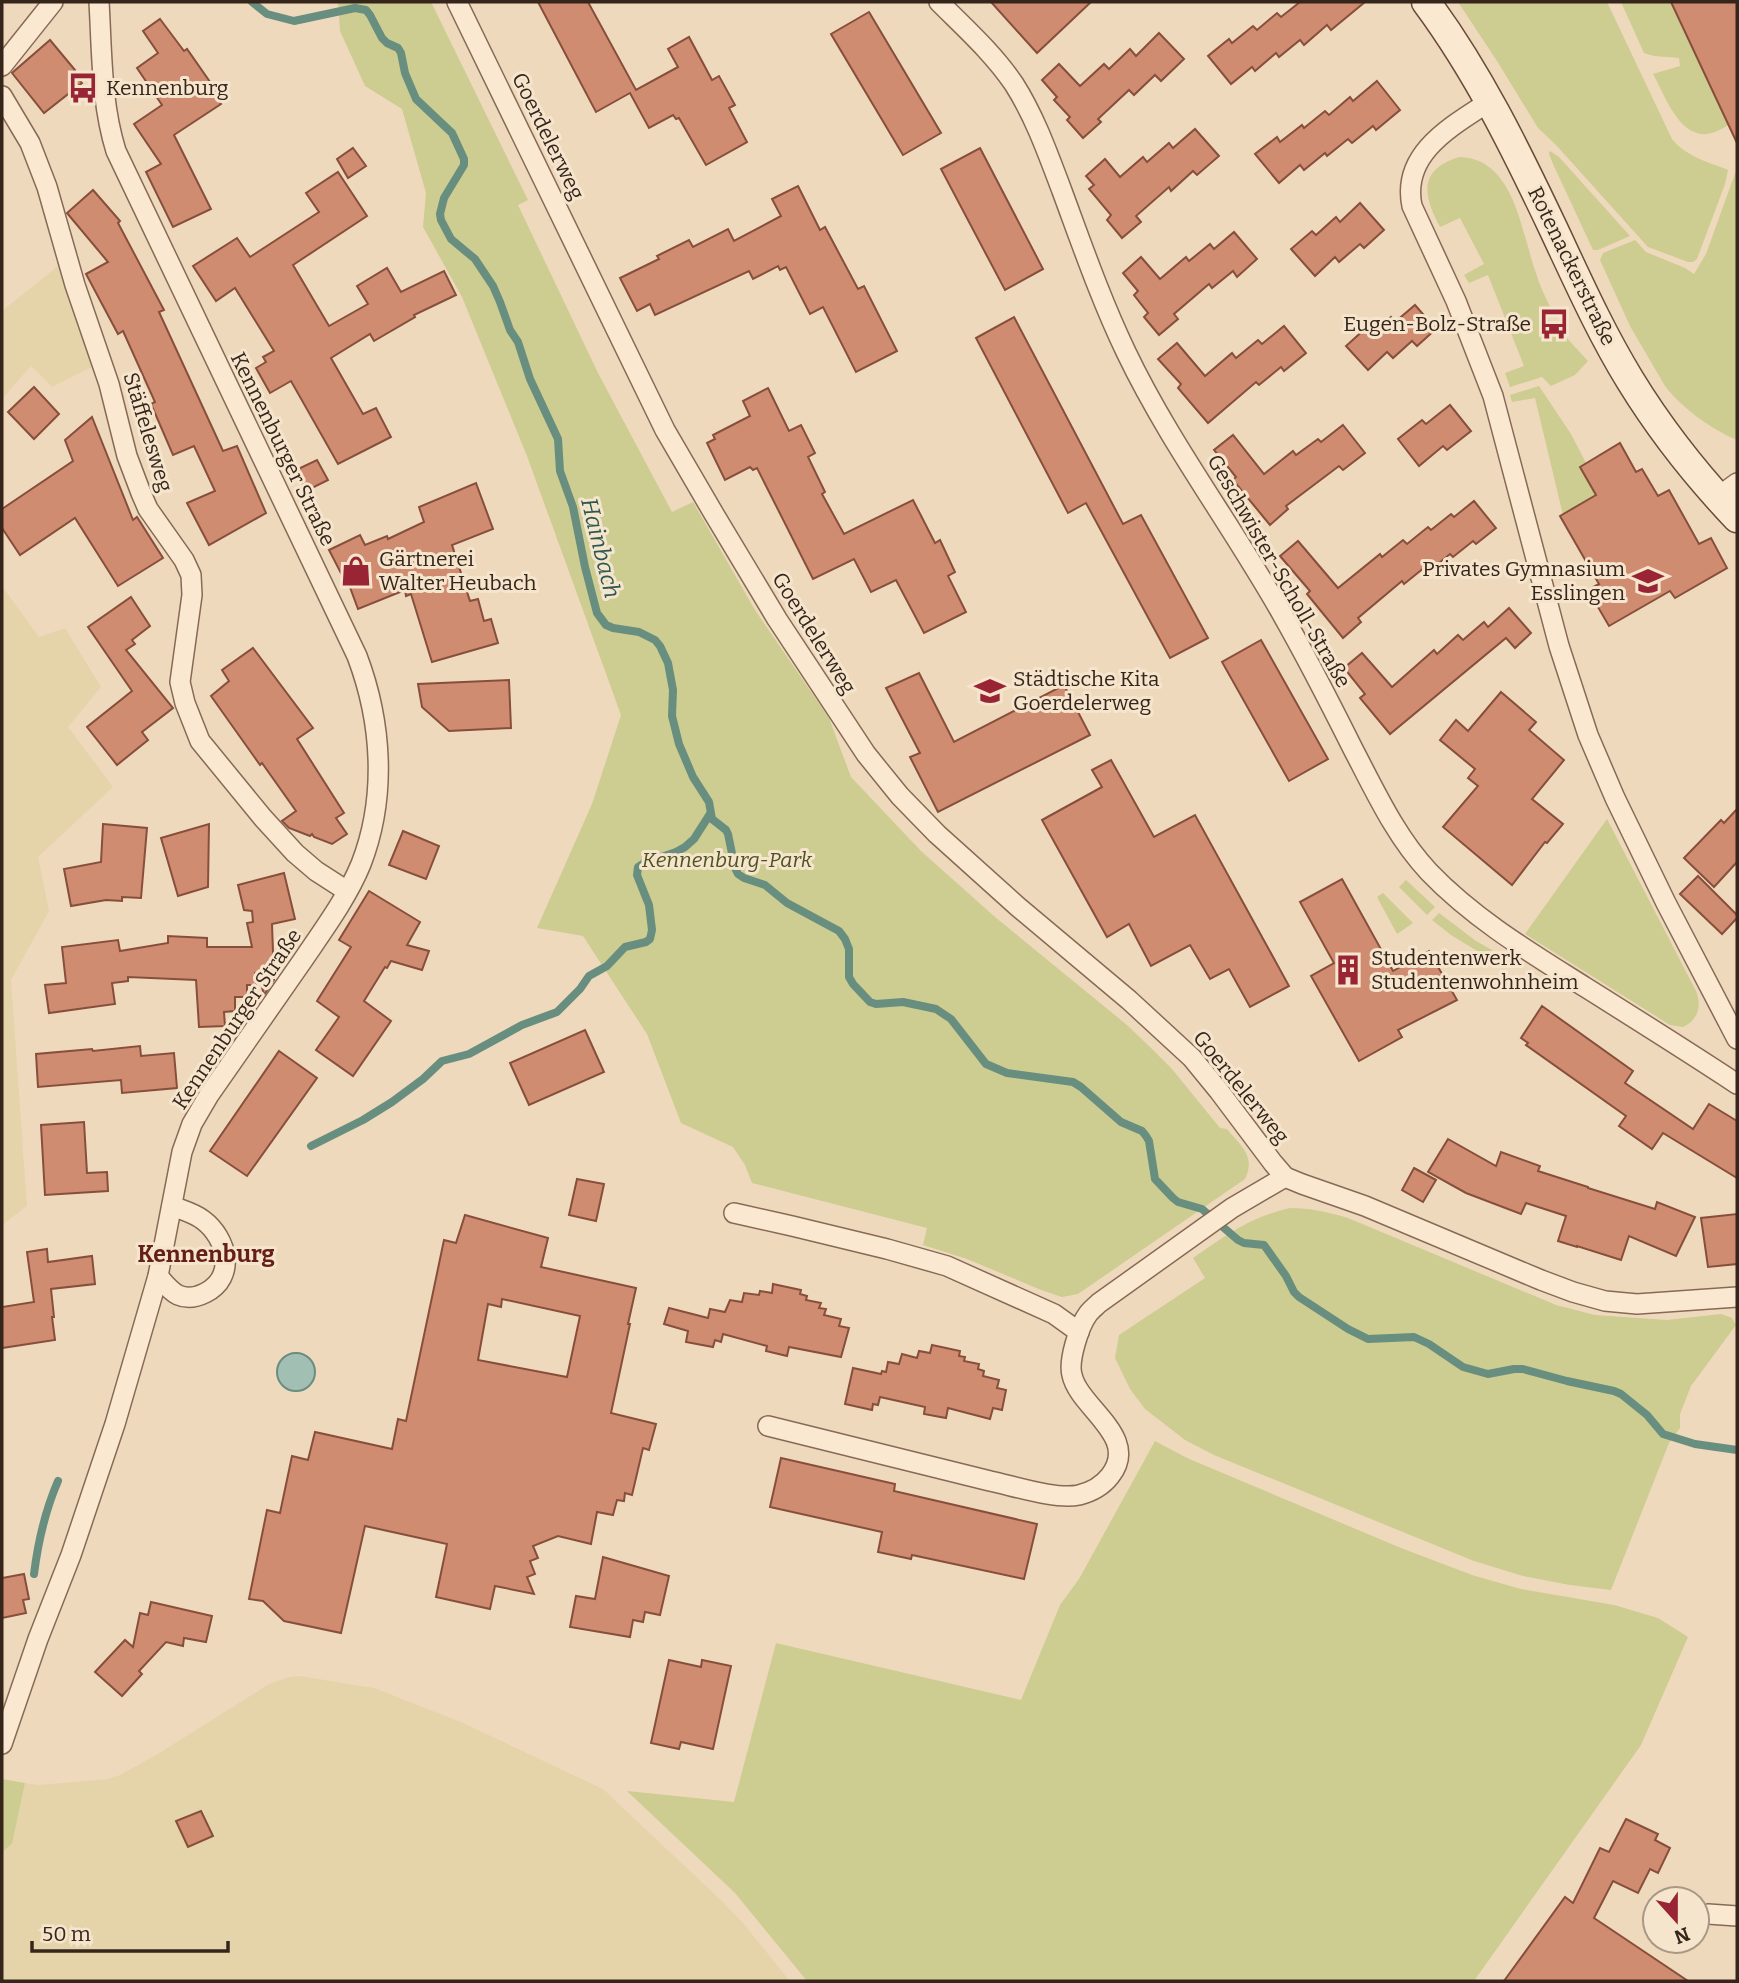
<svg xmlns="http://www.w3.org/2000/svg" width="1739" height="1983" font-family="Bitter,serif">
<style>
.farmland{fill:#e5d4aa}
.green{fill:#cdcc91}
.water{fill:#a1c0b3;stroke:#688e7f;stroke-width:2}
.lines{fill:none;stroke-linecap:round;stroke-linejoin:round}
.stream{stroke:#688e7f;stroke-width:8}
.building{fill:#cf8c71;stroke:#874f3b;stroke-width:2;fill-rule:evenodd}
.street-casing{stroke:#876a56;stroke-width:22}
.secondary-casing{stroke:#694b39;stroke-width:31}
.street{stroke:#fae8d0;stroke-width:19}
.secondary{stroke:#fae8d0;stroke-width:28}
.labels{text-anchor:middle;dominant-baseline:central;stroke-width:6;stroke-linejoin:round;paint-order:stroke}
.poi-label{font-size:21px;fill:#36251b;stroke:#f6e5cd;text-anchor:start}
.street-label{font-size:21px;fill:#36251b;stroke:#f6e5cd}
.park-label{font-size:21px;font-style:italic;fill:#4d5321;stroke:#f6e5cd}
.water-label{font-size:23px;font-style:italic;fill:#2a574e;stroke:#f6e5cd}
.neighbourhood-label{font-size:23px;font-weight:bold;fill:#641f19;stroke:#f6e5cd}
</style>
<rect width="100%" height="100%" fill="#efd9bd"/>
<g class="farmland">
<polygon points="63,262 96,365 52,387 31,366 2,399 2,311"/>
<polygon points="2,586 39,637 65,628 101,687 68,727 113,787 38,857 49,911 11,980 27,1206 2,1225"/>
<polygon points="300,1676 374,1688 461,1722 603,1789 724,1903 742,1922 790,1981 2,1981 2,1852 12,1844 25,1783 38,1785 108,1779 120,1775 161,1752 269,1684 289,1677"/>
</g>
<g class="green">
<path d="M338,2H431L528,200L518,205L598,373L672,512L693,502L755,610L829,718L851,777L921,851L995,917L1127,1025L1149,1046L1172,1069L1220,1128L1227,1129C1241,1146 1256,1156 1245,1179L1078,1294L1062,1297L1041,1290L967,1259L923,1245L927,1228L752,1183L745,1165L733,1147L681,1123L647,1034L583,936L537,928L592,804L621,715L527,456L462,297L423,227L426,193L402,109L365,86L340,31Z"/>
<path d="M1458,2H1607L1672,139C1687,157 1706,161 1728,170L1725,184L1697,259L1693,262H1688L1648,247L1556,145L1538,128L1497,61Z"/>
<path d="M1621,2H1671L1723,112L1733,123C1726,126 1719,131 1712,133C1680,142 1665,95 1653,74L1680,66L1679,58L1654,56L1644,53Z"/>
<polygon points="1550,151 1559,157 1630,236 1598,250 1593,250 1553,164 1549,154"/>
<path d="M1459,157C1515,158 1521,232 1536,273C1540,287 1547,300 1553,313L1547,315L1556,334L1562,333L1588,361L1575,375L1551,386L1542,377L1510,387L1505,373L1524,366L1488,275L1469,283L1464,275L1484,264L1460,218L1440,227C1423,195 1418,170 1459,157Z"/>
<path d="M1737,168V440C1712,430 1681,407 1665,386L1630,326L1600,260L1603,253L1635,240L1646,252L1685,268L1694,274L1706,254Z"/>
<polygon points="1539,386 1571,434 1586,463 1580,467 1594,492 1611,487 1563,515 1535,398 1512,402 1510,395"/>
<path d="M1607,819L1696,991C1702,1006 1698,1020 1683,1027L1670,1025L1525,934Z"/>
<polygon points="1406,880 1435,907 1427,915 1399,887"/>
<polygon points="1383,893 1413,923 1397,934 1377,897"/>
<polygon points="1439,913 1476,941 1492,950 1487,957 1451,935 1432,920"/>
<path d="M1290,1208C1310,1208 1328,1212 1348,1218L1556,1305L1595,1315L1667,1320L1721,1314L1732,1318L1736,1325L1691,1386L1680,1414V1428L1669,1443L1611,1590L1570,1585L1523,1576L1474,1561L1214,1455L1185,1440L1145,1409L1130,1389L1115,1358L1119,1335L1205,1278L1193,1258C1227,1235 1248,1218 1290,1208Z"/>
<polygon points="1155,1441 1187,1458 1401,1548 1472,1575 1521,1589 1614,1605 1658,1618 1688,1637 1641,1745 1474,1981 807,1981 735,1893 627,1791 734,1802 776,1643 1021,1700 1060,1605 1079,1579"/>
<polygon points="2,1779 25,1783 12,1844 2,1852"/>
</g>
<circle class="water" cx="296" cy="1372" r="19"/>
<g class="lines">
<g class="stream">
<polyline points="252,2 267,14 294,21 355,8 366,10 370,15 382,38 387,43 398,48 401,53 405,73 416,99 452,133 464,159 464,165 444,198 440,214 441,220 451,239 475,259 493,286 500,302 510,330 518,342 530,379 558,439 560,471 573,507 585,567 597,613 606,625 613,628 639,632 655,640 660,646 668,663 673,690 672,716 679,744 693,777 709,802 712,819 726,830 728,834 735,868 738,874 744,878 765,885 787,903 839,931 845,939 849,949 849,977 853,984 870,1002 876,1004 903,1002 936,1009 951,1019 986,1064 1007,1073 1073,1082 1081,1087 1121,1122 1142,1131 1146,1136 1149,1141 1155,1179 1173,1198 1178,1202 1202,1209 1238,1240 1244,1243 1264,1245 1286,1276 1294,1292 1299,1297 1348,1329 1368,1339 1414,1337 1429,1344 1463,1367 1488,1374 1514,1369 1523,1369 1567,1381 1614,1391 1621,1394 1647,1415 1663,1434 1695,1444 1737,1450"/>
<polyline points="311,1146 363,1120 392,1102 423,1079 442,1061 469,1054 522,1025 557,1012 580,989 589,976 607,966 625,947 646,942 650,939 652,930 649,905 637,875 638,867 644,863 676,852 685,847 694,839 710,814"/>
<path d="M34,1574C38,1542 45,1511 58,1481"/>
</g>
</g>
<g class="building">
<polygon points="538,2 588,2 636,90 678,67 668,49 689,37 712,80 719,76 735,105 729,108 747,142 706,165 679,118 676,119 673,115 649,128 630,93 596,112"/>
<polygon points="991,2 1091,2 1037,53"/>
<polygon points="1300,2 1365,2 1331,30 1327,25 1304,45 1300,40 1279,57 1276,53 1255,71 1252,67 1231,84 1208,56 1229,39 1232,43 1253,26 1257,30 1277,13 1281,17"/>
<polygon points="1671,2 1737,2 1737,143"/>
<polygon points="869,12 941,133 903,155 831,34"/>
<polygon points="160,19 184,51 187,49 217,92 214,94 221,104 174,135 211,209 173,227 146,172 161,164 134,124 162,105 137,68 158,53 143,31"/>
<polygon points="1159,33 1184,59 1161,81 1155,75 1134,95 1129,90 1098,119 1101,122 1083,138 1067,120 1070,117 1054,100 1057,97 1042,80 1059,64 1080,86 1104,64 1109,69 1130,49 1136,56"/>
<polygon points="50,40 75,70 73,72 82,83 44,113 12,73"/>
<polygon points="1377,81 1400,110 1376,130 1373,126 1352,143 1348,139 1327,156 1325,153 1304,170 1300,165 1279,183 1255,154 1277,137 1280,142 1302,125 1304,128 1325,111 1329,115 1350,97 1353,101"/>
<polygon points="1195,129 1219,156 1197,175 1193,171 1171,191 1169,187 1136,216 1141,222 1122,238 1107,220 1111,215 1089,189 1094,185 1086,176 1105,159 1120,177 1143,157 1147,162 1169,143 1173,148"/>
<polygon points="353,148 366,166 348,178 337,159"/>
<polygon points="980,148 1043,269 1005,290 941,169"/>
<polygon points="338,172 367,216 293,265 329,326 368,304 357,286 387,268 401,292 444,271 456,295 414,315 415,317 374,341 370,334 331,358 363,414 376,408 391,437 338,464 291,381 270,393 256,368 266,362 263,357 274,351 235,288 216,301 193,266 237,238 250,257 319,212 306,193"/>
<polygon points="798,186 820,230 825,227 858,289 864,286 897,351 856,372 823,307 810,314 786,267 780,270 778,266 753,279 749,271 655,315 650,304 637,311 620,278 659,259 657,256 689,240 693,247 728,229 734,241 781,216 772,199"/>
<polygon points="93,190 120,221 118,223 164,310 159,312 223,451 237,446 266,513 209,545 187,503 215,491 194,446 173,455 151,404 155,402 123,331 118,334 86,274 108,262 67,213"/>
<polygon points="1360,203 1384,230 1364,248 1360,244 1339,262 1335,257 1315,276 1291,249 1312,231 1316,235 1336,217 1340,222"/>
<polygon points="1234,232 1257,259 1237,277 1233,271 1212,288 1209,284 1174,314 1178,319 1159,335 1144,317 1148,313 1134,295 1138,291 1123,273 1141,257 1160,279 1186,257 1189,261 1210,244 1214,249"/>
<polygon points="1415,305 1436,329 1417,346 1412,341 1393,358 1387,352 1368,370 1346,346 1366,328 1371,334 1391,317 1395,322"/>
<polygon points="1014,317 1123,524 1141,515 1208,638 1170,658 1086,503 1068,513 976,338"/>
<polygon points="1284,326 1306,353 1284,371 1281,367 1259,385 1256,382 1208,423 1178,388 1181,384 1158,359 1177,343 1205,376 1232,353 1236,358 1258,340 1262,344"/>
<polygon points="34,387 59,414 34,439 8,412"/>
<polygon points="768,388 789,431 801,425 815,453 808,457 825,492 822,494 844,534 913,500 935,543 940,540 955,572 948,576 966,612 924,633 896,580 871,592 854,559 813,579 757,468 753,470 750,467 725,480 707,443 715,439 713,435 750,416 743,401"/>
<polygon points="1450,405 1471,431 1447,450 1443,446 1419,466 1398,439 1422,420 1426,424"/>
<polygon points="92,417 133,520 137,517 163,558 118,586 75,518 20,555 2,528 2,509 73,461 65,440"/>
<polygon points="1343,425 1365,453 1343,470 1339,466 1286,506 1288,509 1270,525 1233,480 1236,477 1214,450 1233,435 1264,474 1293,451 1296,455 1318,439 1321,442"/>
<polygon points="1620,443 1636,472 1642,469 1658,496 1669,490 1699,544 1711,538 1727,568 1675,598 1670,591 1609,626 1588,590 1599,584 1560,516 1596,495 1580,467"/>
<polygon points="317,460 328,480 306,491 296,470"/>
<polygon points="476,483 493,529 452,545 470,601 478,599 484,621 491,619 498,643 432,662 411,594 406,596 405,590 358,609 348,582 346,583 329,550 360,535 365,545 387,536 388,539 424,522 419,507"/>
<polygon points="1474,501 1496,528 1476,544 1473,541 1453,557 1450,554 1429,571 1425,567 1404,584 1402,581 1358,618 1361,622 1343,638 1307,594 1310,591 1280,556 1298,541 1338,588 1380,554 1382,557 1403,540 1407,544 1428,527 1431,530 1451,514 1454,517"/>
<polygon points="131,597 150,626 132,640 135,644 126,650 173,708 142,732 148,740 117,765 87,727 132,691 88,627"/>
<polygon points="1509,608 1531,633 1515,648 1506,638 1390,734 1360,698 1365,694 1344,668 1362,653 1392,687 1434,650 1437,654 1458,635 1463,640 1484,622 1488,627"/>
<polygon points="1261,640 1328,759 1289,781 1222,662"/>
<polygon points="253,648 313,728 297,739 344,813 336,818 347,834 332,844 314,837 312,834 310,836 289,828 282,821 296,811 262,763 260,765 211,696 229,681 222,670"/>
<polygon points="919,673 954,742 1064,685 1090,735 938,812 910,757 920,753 886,688"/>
<polygon points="509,680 511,728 449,731 422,707 418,684"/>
<polygon points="1501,692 1536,722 1529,730 1564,760 1532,799 1563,824 1547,843 1545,842 1512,885 1443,827 1478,786 1468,778 1475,769 1440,740 1456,720 1468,731"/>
<polygon points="1111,760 1154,837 1195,815 1289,986 1250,1007 1229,969 1210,979 1190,945 1151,966 1129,924 1107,937 1042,820 1102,787 1092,770"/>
<polygon points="1737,809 1737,862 1714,887 1684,858 1721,820 1724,823"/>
<polygon points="103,824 147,828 141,898 122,897 122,901 106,900 71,906 64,869 101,862"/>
<polygon points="209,824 208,887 178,896 161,838"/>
<polygon points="403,831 439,846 426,879 389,865"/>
<polygon points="284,873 295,919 272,924 274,980 264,995 258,972 255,973 256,985 247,985 247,997 235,997 235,1011 224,1012 225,1026 199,1027 196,980 128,977 128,981 112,983 115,1004 49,1013 45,985 66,983 62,947 118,940 120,951 168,943 168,936 207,938 207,947 252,947 247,923 253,922 252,911 244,910 238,885"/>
<polygon points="1698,876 1737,915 1737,918 1722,934 1680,894"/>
<polygon points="1342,879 1393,971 1429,951 1457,1000 1398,1030 1402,1037 1359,1061 1311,976 1334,963 1300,902"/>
<polygon points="369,891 420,922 407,945 429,951 422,970 391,961 387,968 385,967 364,1001 391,1021 353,1076 316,1050 339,1017 317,1001 351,947 339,940"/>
<polygon points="1542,1006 1633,1071 1625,1083 1693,1129 1709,1104 1737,1121 1737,1178 1663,1133 1652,1149 1619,1126 1626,1116 1526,1045 1528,1043 1521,1038"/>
<polygon points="585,1030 604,1072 529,1105 510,1063"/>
<polygon points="140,1046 141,1056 174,1053 177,1088 122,1093 121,1080 38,1087 36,1054 92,1049 93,1051"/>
<polygon points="279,1051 317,1078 247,1176 210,1151"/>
<polygon points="84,1122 87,1173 107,1172 108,1191 45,1195 41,1125"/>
<polygon points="1448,1139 1496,1166 1501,1152 1540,1166 1538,1171 1588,1187 1588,1188 1655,1209 1657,1202 1695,1217 1676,1256 1629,1236 1621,1260 1577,1246 1577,1247 1558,1241 1566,1216 1526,1203 1521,1214 1466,1193 1428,1172"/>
<polygon points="1414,1168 1436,1180 1423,1202 1402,1190"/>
<polygon points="577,1179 604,1184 596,1221 569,1215"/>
<polygon points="1737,1214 1737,1264 1708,1267 1701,1218"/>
<path d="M465,1215L548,1238L541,1267L636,1288L628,1324H630L611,1413L656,1424L649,1450L643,1448L632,1495L625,1493L624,1501L617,1500L613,1515L597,1512L591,1544L558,1536L533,1546L538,1558L530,1561L535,1574L527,1577L534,1594L495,1586L490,1609L436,1597L447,1544L365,1526L341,1633L284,1621L263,1601L249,1599L267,1510L280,1513L292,1456L308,1460L315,1432L392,1449L398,1419L406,1421L444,1240L456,1243ZM502,1299L580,1316L567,1377L478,1360L488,1304L501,1307Z"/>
<polygon points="47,1249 48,1262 92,1256 95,1284 51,1289 54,1317 52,1317 55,1340 2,1348 2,1307 34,1302 27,1252"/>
<polygon points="773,1284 801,1290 800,1294 807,1296 806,1300 821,1303 819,1308 826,1309 824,1315 841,1319 839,1326 849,1328 841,1357 789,1347 787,1356 766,1351 767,1346 723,1334 721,1342 715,1340 713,1347 686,1342 688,1331 664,1324 669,1308 708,1318 710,1309 725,1312 730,1300 742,1302 744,1293 759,1295 760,1291 772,1293"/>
<polygon points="932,1345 960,1351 959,1356 965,1357 964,1361 979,1364 978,1369 984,1371 983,1376 999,1380 997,1388 1006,1390 1002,1410 993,1408 990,1419 948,1408 946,1418 924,1414 925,1407 880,1397 878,1405 873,1404 872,1410 845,1404 853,1368 881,1374 882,1371 886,1372 888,1362 899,1364 902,1354 917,1358 919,1351 930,1353"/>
<polygon points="781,1458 895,1484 894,1491 1037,1524 1024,1579 912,1555 911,1559 878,1552 882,1532 770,1507"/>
<polygon points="603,1557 669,1576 660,1615 645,1612 643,1622 633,1620 630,1637 570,1627 576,1596 595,1599"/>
<polygon points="24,1574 29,1599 23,1600 26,1613 2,1618 2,1578"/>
<polygon points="151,1602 212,1616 206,1642 184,1638 183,1646 166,1642 139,1671 142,1674 122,1696 95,1672 125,1640 133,1647 140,1613 148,1615"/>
<polygon points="669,1660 701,1667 702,1660 731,1666 713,1749 681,1742 679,1749 651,1743"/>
<polygon points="201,1811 213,1836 188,1847 176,1821"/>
<polygon points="1626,1819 1658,1834 1655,1840 1670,1848 1658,1873 1650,1869 1638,1893 1613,1881 1594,1918 1688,1981 1504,1981 1565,1897 1573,1903 1600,1848 1609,1852"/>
</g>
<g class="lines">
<g class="street-casing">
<g id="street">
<polyline points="457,2 665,430 714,514 777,619 866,754 900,796 937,834 1017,906 1129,1000 1192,1058 1219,1091 1273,1163 1285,1177 1302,1184 1365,1206 1541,1280 1573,1292 1605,1301 1637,1304 1737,1297"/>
<path d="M939,2C965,28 993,53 1014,84C1035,117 1048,154 1062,191C1082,245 1101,300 1126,352C1170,444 1232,525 1282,614C1307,658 1330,703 1353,749C1375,791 1396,837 1429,872C1474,919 1531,953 1585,987C1636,1019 1687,1051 1737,1084"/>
<polyline points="2,66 53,2"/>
<polyline points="2,96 30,143 47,187 75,285 109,384 127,456 141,493 148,509 184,560 191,575 192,595 180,682 185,703 200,741 263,818 295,853 316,871 347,891"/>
<path d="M1490,101C1452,126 1401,153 1412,206L1456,301L1493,396L1559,646L1588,735L1615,798L1666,903L1737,1039"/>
<polyline points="1718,497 1737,483"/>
<polyline points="734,1213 792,1226 887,1249 947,1266 1054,1314 1079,1332"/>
<path d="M158,1276C164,1283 170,1291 178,1295C187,1299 197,1297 205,1293C237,1277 227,1238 203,1220C194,1213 182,1210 172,1206"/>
<path d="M768,1426C842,1445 916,1463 990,1481C1014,1486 1056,1500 1079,1495C1091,1492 1103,1485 1110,1476C1141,1437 1079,1408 1072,1375C1068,1361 1079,1326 1088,1314C1091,1310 1095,1307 1099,1303L1232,1208L1285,1177"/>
<path d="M2,1744L38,1639L71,1555L115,1424L158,1276L182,1152L192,1124L209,1095C240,1050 272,1005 303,960C324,929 347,898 361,864C387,797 382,722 357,656L116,151C101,103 102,52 99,2"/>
<polyline points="1708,1914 1737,1916"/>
</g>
</g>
<g class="secondary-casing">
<path id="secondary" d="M1426,2C1478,72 1516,150 1553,228C1577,279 1600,331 1630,380C1660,429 1697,476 1737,518"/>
</g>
<use href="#street" class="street"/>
<use href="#secondary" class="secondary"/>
</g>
<defs>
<g id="bus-bare" transform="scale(2.415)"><path d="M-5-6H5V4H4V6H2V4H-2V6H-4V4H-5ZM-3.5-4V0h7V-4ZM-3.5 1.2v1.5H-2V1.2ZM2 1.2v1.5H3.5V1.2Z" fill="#982434" stroke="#f6e5cd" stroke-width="2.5" paint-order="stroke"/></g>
<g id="shop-bare" transform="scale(2.415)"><path d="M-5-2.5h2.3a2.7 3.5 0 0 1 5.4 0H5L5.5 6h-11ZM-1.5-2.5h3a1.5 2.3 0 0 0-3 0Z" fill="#982434" stroke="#f6e5cd" stroke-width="2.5" paint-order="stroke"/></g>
<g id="school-bare" transform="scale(2.415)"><path d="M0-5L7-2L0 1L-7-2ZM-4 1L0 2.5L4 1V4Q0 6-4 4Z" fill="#982434" stroke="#f6e5cd" stroke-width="2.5" paint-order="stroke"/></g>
<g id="building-bare" transform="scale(2.415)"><path d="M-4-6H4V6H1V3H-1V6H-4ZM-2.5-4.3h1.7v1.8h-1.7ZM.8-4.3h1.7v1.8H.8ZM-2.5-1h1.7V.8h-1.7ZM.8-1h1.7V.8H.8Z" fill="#982434" stroke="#f6e5cd" stroke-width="2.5" paint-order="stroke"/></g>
</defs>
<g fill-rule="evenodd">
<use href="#bus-bare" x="83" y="88"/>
<use href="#bus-bare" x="1554" y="324"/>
<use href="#shop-bare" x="356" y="571"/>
<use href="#school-bare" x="1648" y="581"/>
<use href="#school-bare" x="990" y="691"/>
<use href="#building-bare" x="1348" y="970"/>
</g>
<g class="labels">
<g class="poi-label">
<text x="106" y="88">Kennenburg</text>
<text x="1531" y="324" text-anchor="end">Eugen-Bolz-Straße</text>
<text x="379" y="559">Gärtnerei<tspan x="379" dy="24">Walter Heubach</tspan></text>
<text x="1625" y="569" text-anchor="end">Privates Gymnasium<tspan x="1625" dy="24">Esslingen</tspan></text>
<text x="1013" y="679">Städtische Kita<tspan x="1013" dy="24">Goerdelerweg</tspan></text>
<text x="1371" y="958">Studentenwerk<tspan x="1371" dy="24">Studentenwohnheim</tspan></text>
</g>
<g class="street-label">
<text transform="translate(548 136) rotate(64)">Goerdelerweg</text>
<text transform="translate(1572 266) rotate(64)">Rotenackerstraße</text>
<text transform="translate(148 432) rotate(73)">Stäffelesweg</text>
<text transform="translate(283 449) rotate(64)">Kennenburger Straße</text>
<text transform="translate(1279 571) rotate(60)">Geschwister-Scholl-Straße</text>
<text transform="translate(814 633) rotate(58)">Goerdelerweg</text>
<text transform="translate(237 1019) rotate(-56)">Kennenburger Straße</text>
<text transform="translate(1241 1087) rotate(51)">Goerdelerweg</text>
</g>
<g class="park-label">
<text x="727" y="860">Kennenburg-Park</text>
</g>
<g class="water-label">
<text transform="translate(601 548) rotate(76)">Hainbach</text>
</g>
<g class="neighbourhood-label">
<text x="206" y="1254">Kennenburg</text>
</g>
</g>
<rect width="1739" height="1983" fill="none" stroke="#36251b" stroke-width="7"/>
<g transform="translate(1676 1920) rotate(159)"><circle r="33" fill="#f6e5cd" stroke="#a99886" stroke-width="2"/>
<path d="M0-5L12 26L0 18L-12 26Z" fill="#982434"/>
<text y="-10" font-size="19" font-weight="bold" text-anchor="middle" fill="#36251b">N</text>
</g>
<path d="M32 1941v10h196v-10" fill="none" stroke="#36251b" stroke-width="3.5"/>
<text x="42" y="1941" font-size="21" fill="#36251b" stroke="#f6e5cd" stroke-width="5" paint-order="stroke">50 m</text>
</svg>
